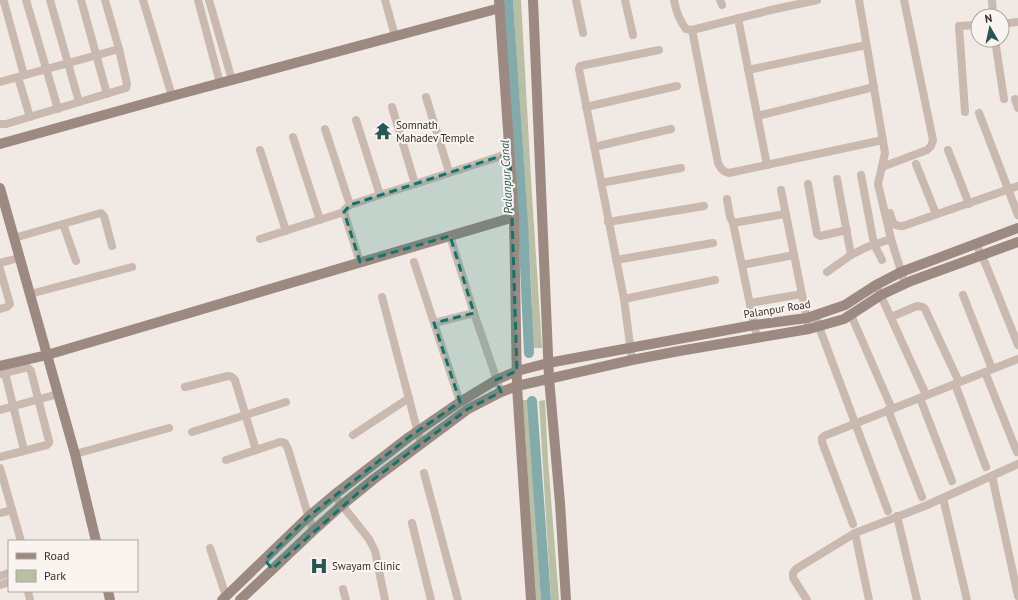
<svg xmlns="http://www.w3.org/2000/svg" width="1018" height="600" font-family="'PT Sans',sans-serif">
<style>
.green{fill:#b8bfa4}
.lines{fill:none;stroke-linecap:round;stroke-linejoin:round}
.canal{stroke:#84abab;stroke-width:10}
.street{stroke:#c9b9af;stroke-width:8}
.secondary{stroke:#9c8981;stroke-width:10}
.marked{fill:#0f766e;fill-opacity:0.2;stroke:#0f766e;stroke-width:3;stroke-dasharray:8 5;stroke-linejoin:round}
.labels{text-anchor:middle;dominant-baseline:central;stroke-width:4;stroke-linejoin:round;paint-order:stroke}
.poi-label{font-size:11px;fill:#382f2c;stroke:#f9f4ef;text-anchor:start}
.street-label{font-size:11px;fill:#382f2c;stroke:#f9f4ef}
.water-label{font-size:12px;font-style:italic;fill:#265656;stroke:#f9f4ef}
</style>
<rect width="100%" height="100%" fill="#f1e9e3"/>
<g class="green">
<polygon points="513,0 521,0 531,179 542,348 533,348 531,280 526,199"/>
<polygon points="522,400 528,400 541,600 535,600 525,431"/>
<polygon points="545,400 548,460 559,600 551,600 539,401"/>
</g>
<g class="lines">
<g class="canal">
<polyline points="508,0 523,223 529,353"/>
<polyline points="532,401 546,600"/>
</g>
<g class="street">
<polyline points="26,0 58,109"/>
<polyline points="50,0 79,102"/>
<polyline points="81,0 107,94"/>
<polyline points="143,0 172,96"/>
<polyline points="198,0 220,83"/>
<polyline points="209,0 232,80"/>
<polyline points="385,0 395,36"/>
<polyline points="576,0 583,33"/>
<polyline points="625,0 633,35"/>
<path d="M674,0C676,11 679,20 686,29L692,30"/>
<polyline points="720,0 722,5"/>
<path d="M817,0L771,10L692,30L718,163C721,169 723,172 729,173L883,140"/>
<polyline points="859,0 885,153 878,184 891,239 905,284"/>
<polyline points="992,0 993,16"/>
<polyline points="4,2 24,75"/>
<polyline points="738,18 767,165"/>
<polyline points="1002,24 1018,22"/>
<polyline points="995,40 1004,99"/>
<polyline points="748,70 866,45"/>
<polyline points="18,77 30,117"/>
<polyline points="0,82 119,49"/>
<polyline points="426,97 449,172"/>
<polyline points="1015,99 1018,108"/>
<polyline points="392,107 415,184 510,153"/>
<polyline points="586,107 677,86"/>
<polyline points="965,112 959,26 978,25"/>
<polyline points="979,113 1018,215"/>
<polyline points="757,116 874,87"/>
<polyline points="356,120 380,195 350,205 345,209 344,212 360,262"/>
<polyline points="0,124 6,124 126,88 127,84 119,49 105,0"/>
<polyline points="325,129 350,205"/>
<polyline points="293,137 320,220"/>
<polyline points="594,147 671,129"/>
<polyline points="260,150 286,231"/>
<polyline points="948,150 969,204"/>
<polyline points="916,164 936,214"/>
<polyline points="882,167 927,150 931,146 933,140 904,0"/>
<polyline points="861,175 874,244 882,260"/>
<polyline points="837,179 851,255"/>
<polyline points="601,183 681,168"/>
<polyline points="808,184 817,234 820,236 847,230"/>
<polyline points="781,190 809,329"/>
<polyline points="380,195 415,184"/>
<polyline points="727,199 730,217 733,223"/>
<path d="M890,213C892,221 893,227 903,226L1018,186"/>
<polyline points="608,222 704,206"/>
<polyline points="63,224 76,261"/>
<polyline points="450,236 474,313 501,392"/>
<polyline points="14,238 101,213 104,216 112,246"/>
<polyline points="260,239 344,212"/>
<polyline points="976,244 986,265 1018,345"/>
<polyline points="616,260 713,243"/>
<polyline points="414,262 460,402"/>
<polyline points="0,263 19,258"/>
<polyline points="742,265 794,255"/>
<polyline points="0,269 10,304 7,307 0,309"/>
<polyline points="827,272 851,255 867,247 891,239"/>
<polyline points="876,285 926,395"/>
<polyline points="30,294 132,267"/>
<polyline points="963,295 992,369"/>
<polyline points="382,297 421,444"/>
<polyline points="624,299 715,280"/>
<polyline points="750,303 802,294"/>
<polyline points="851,315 892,409"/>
<polyline points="815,316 888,511"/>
<polyline points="891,317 917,306 923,307 925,309 959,382"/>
<polyline points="434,323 474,313"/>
<polyline points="757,338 733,223 785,214"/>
<polyline points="632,360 624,299 579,69 580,66 659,50"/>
<polyline points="985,372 1017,452"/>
<polyline points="5,373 24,450"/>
<path d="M0,374L24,368C27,367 29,368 31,371L49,441V443L47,445L0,457"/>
<polyline points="955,384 986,467"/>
<polyline points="185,387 228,376 232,377 235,380 256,450"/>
<polyline points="920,398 952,481"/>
<polyline points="0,410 58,394"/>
<polyline points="888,410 922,497"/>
<polyline points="192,432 286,402"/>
<polyline points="353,435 409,398"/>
<polyline points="75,454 169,428"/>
<polyline points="226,460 280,442 285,443 288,449 313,531"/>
<polyline points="0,468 21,541"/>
<polyline points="424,473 458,600"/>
<polyline points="992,476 1018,596"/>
<polyline points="334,495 369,539 375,551 385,600"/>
<polyline points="943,498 967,600"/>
<polyline points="0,513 12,510"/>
<polyline points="897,516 917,600"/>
<polyline points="412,523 431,600"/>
<polyline points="853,524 822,442 822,438 824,436 1018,359"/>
<polyline points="855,533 869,600"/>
<polyline points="210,548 226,596"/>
<polyline points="0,576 9,573"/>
<polyline points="0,585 9,582"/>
<polyline points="343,589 346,600"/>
<polyline points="28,591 30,600"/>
<polyline points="807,600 793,578 793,573 796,569 855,533 925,506 1018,464"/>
</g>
<g class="secondary">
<polyline points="499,0 514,217 517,386 531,600"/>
<polyline points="533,0 549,378 560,503 566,600"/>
<polyline points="0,144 172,96 500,8"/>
<polyline points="0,188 75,454 96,541"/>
<polyline points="0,366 47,355 514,217"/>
<polyline points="108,591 110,600"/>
<polyline points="222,600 308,517 334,495 409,437 460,402 496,380 517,371 548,363 754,325 807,318 845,305 876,285 901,272 1018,228"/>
<polyline points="240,600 313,531 342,505 374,479 468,409 501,392 517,386 632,360 679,351 809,329 844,319 881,295 911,281 1018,242"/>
</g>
</g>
<path class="marked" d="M510,153L517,371L496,380L501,392L468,409L374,479L272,569L265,560L308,517L409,437L460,402L434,323L474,313L450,236L360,262L344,212L350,205Z"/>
<defs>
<g id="temple-bare" transform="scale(1.38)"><path d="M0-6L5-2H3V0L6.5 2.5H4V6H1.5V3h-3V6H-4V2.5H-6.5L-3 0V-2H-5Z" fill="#265656" stroke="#f9f4ef" stroke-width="2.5" paint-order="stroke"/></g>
<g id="hospital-bare" transform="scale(1.38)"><path d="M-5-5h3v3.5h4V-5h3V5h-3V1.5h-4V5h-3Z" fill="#265656" stroke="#f9f4ef" stroke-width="2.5" paint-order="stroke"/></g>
</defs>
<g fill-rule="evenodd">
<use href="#temple-bare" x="383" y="131"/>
<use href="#hospital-bare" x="319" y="566"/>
</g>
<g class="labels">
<g class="poi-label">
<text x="396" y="125">Somnath<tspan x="396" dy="13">Mahadev Temple</tspan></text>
<text x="332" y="566">Swayam Clinic</text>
</g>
<g class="street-label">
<text transform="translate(777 309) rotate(-9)">Palanpur Road</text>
</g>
<g class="water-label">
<text transform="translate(506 177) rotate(-93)">Palanpur Canal</text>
</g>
</g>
<rect x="8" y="540" width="130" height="52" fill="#f9f4ef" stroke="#aca5a1"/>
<rect x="16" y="553" width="20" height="6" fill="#9c8981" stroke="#aca5a1"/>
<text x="44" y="560" font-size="12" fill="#382f2c">Road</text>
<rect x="16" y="570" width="20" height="12" fill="#b8bfa4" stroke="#aca5a1"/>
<text x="44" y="580" font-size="12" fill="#382f2c">Park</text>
<g transform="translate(990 28) rotate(351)"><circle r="19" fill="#f9f4ef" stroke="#aca5a1"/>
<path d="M0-3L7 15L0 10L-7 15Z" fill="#265656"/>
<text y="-6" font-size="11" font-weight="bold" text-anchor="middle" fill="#382f2c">N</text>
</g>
</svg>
